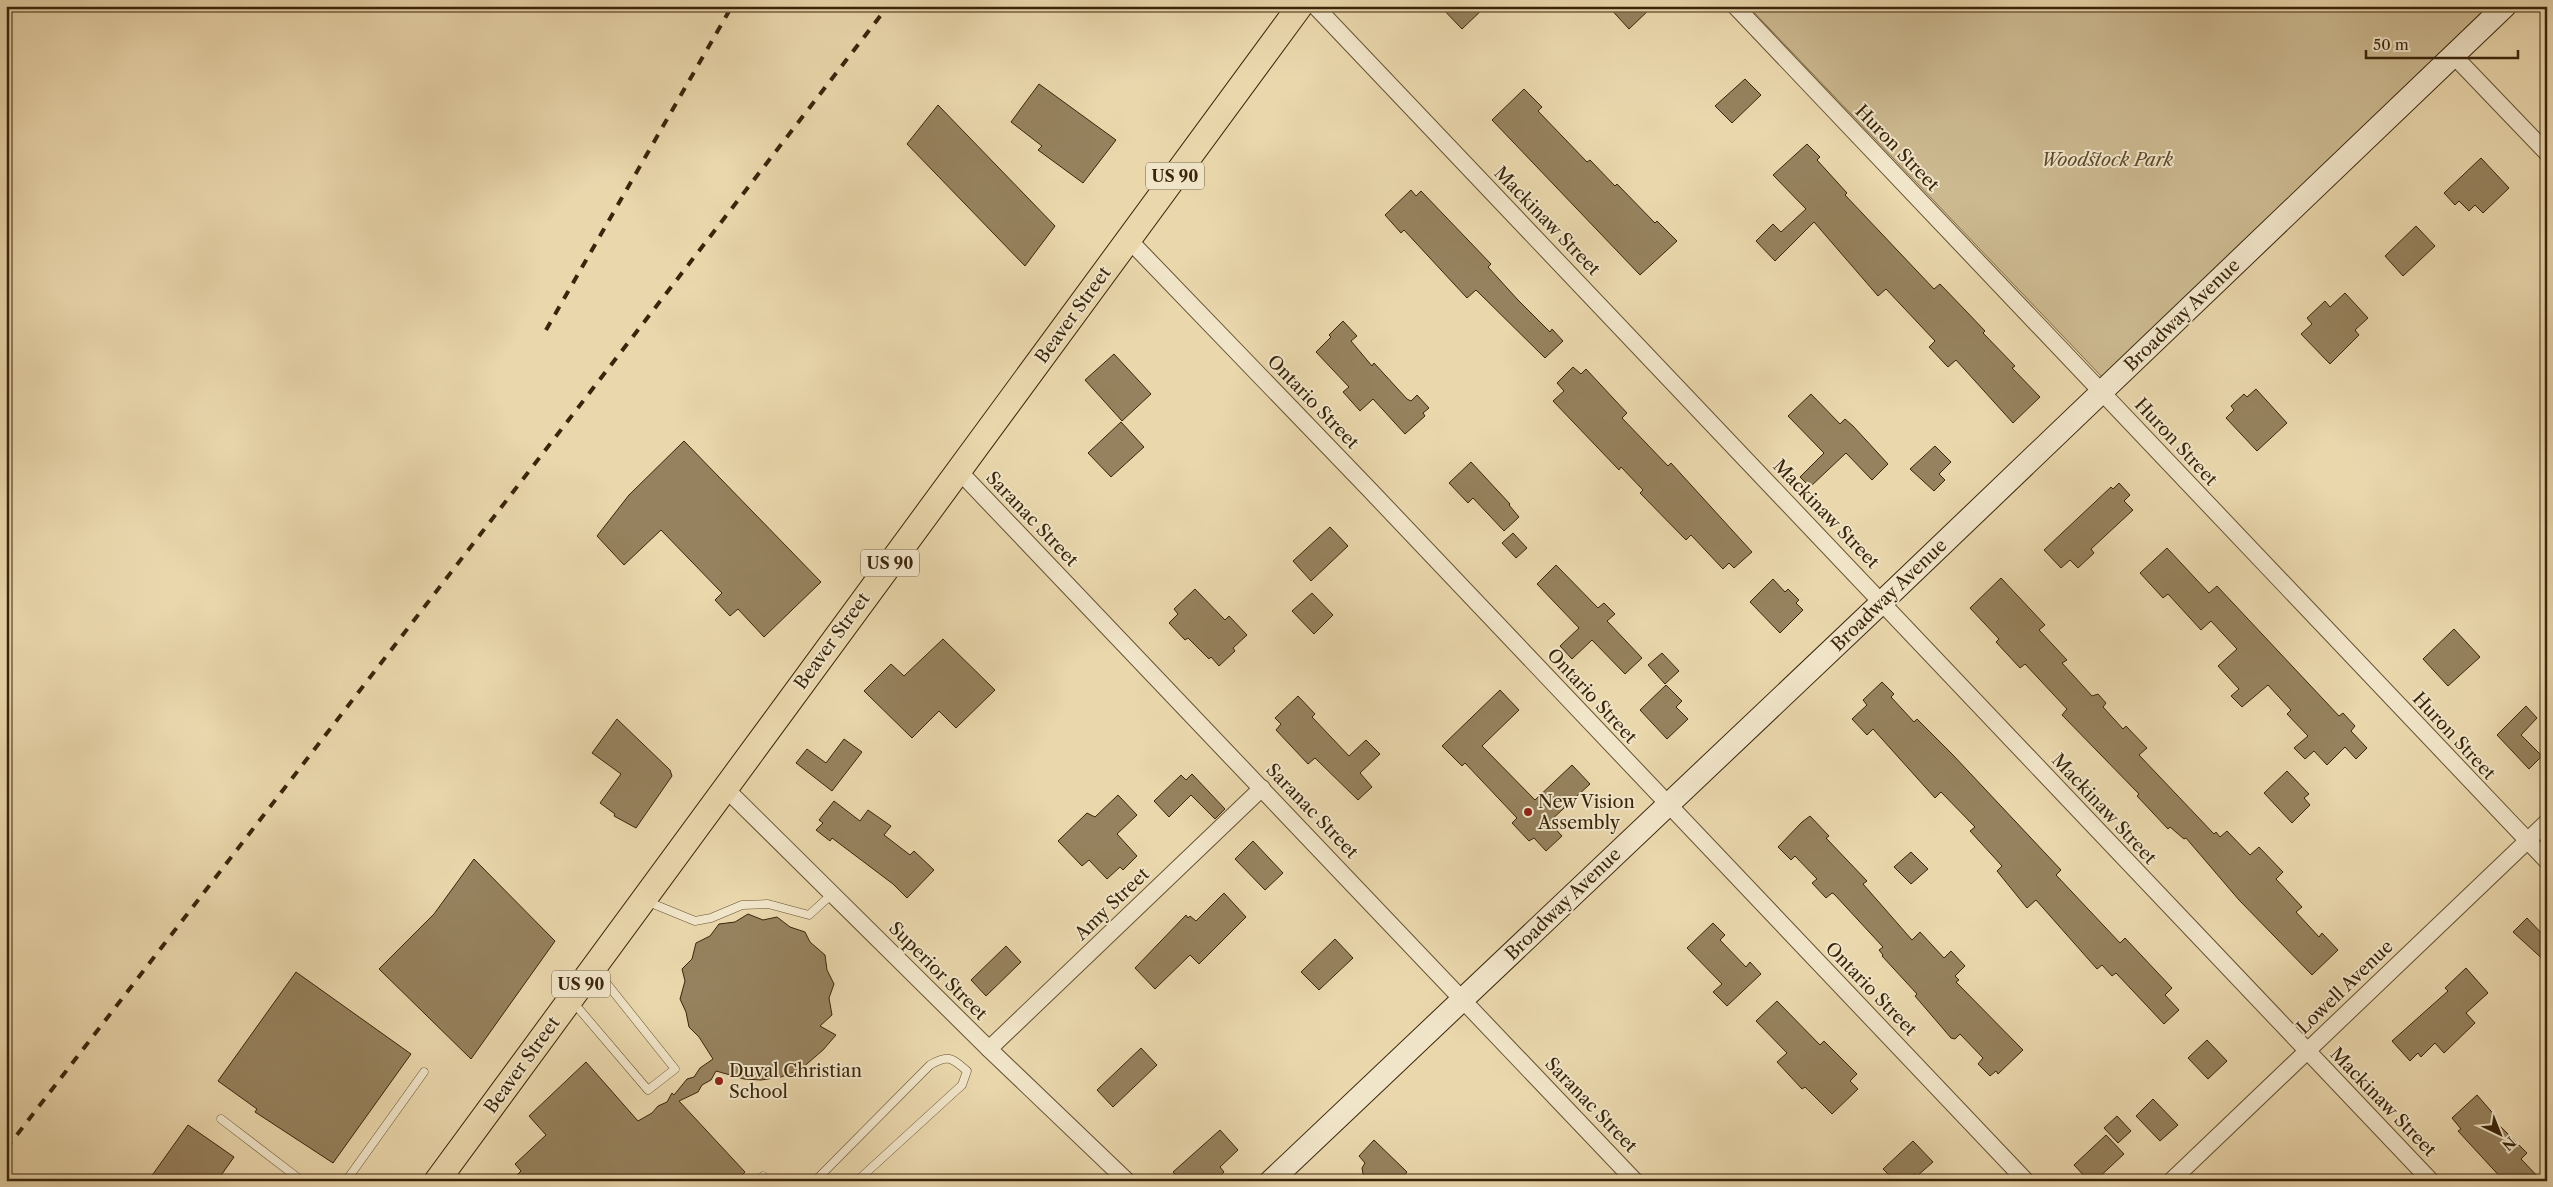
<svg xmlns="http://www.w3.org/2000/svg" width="2553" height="1187" font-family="'Libre Caslon Text',serif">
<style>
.green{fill:#ccb990;stroke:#836f4d}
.building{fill:#96825e;stroke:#3a250a}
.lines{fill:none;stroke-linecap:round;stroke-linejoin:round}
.lane-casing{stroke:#665232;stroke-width:9}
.street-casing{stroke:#665232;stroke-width:18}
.secondary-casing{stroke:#3a250a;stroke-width:24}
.primary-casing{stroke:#3a250a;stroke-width:27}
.lane{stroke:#f1e5c9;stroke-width:8}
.street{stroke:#f1e5c9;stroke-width:16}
.secondary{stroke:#f1e5c9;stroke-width:22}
.primary{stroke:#ead7ac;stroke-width:25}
.rail{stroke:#3a250a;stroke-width:4;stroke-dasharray:9 9;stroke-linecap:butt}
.poi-dot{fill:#8f2418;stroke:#f1e5c9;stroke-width:2}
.labels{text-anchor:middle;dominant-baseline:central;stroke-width:4;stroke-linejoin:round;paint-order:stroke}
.shield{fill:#f1e5c9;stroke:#715f43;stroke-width:1}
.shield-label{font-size:16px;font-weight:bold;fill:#3a250a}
.street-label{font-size:18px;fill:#3a250a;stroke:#f1e5c9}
.park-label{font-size:18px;font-style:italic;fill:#5e4a2c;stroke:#f1e5c9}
.poi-label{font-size:18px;fill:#3a250a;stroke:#f1e5c9;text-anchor:start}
</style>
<rect width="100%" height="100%" fill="#ead7ac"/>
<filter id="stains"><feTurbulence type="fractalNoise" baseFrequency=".004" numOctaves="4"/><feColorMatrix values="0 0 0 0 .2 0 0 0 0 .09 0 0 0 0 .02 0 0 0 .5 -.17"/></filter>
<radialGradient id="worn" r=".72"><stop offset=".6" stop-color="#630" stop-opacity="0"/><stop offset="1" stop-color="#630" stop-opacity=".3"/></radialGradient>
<polygon class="green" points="1748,6 2488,6 2103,378"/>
<g class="building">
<polygon points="1440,6 1486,6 1462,29"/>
<polygon points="1608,6 1653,6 1629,29"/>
<polygon points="1745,79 1761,95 1732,123 1715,106"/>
<polygon points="1039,84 1116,140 1083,183 1038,150 1042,146 1011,122"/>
<polygon points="1524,89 1542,107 1538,111 1587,162 1590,160 1615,186 1617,184 1655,223 1657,221 1677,241 1640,275 1492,120"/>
<polygon points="938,105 1055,226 1025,266 907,144"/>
<polygon points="1807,144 1820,157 1817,160 1847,193 1845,195 1934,289 1940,284 1966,311 1985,331 1983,333 2015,366 2012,368 2040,397 2013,423 1956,360 1948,367 1946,365 1929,347 1935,341 1886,289 1878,296 1814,222 1775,261 1756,241 1773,224 1781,232 1806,209 1773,175"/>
<polygon points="2481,158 2509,188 2483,213 2475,205 2469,211 2459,201 2455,205 2444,193"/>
<polygon points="1411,190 1416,196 1421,191 1491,264 1488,267 1518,300 1550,332 1552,329 1563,341 1545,358 1476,290 1467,298 1404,230 1401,233 1385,215"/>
<polygon points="2416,226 2435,246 2403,276 2385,256"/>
<polygon points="2345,293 2368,318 2355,330 2359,335 2330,364 2301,334 2312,324 2307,318 2325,301 2330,307"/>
<polygon points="1343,321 1357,336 1351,341 1372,366 1374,363 1407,399 1411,401 1417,395 1429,408 1423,413 1425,416 1405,434 1373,399 1360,411 1343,392 1349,387 1316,352 1331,337 1329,335"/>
<polygon points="1114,354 1151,394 1122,421 1085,380"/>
<polygon points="1573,367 1581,374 1586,369 1627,413 1622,418 1668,466 1671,463 1752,552 1734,568 1729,563 1723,569 1691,535 1686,540 1640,493 1643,490 1621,467 1619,470 1553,401 1564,391 1557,383"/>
<polygon points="2256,389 2287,423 2257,451 2226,418 2234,410 2231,406 2244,394 2247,397"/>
<polygon points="1811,394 1840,424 1845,419 1853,426 1888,464 1872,480 1846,453 1810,487 1800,477 1824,453 1788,416"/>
<polygon points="1121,422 1144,447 1111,477 1088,453"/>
<polygon points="684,441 821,582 764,637 738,609 730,616 715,600 722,593 661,530 624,565 597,536 629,495"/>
<polygon points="1935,446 1951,462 1939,474 1945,480 1934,491 1910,469"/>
<polygon points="1471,462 1510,504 1509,505 1519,517 1504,531 1473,498 1468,503 1449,483"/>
<polygon points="2119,483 2130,495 2124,501 2133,510 2091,549 2094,553 2078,568 2070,560 2061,568 2044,550 2111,487 2113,489"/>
<polygon points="1330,527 1348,546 1311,581 1293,561"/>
<polygon points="1513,533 1527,548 1516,558 1502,543"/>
<polygon points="2167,548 2209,593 2217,586 2339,716 2343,713 2355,726 2351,731 2367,748 2356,759 2345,747 2327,765 2314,751 2305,759 2294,748 2308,736 2287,714 2291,710 2268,685 2242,707 2231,696 2239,689 2218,666 2237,649 2211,621 2201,630 2168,594 2163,598 2140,573"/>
<polygon points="1556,565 1598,608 1604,603 1615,614 1607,621 1642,658 1625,674 1592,640 1572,659 1560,646 1579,628 1537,584"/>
<polygon points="2001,578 2045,625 2039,630 2067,660 2062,663 2092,696 2098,694 2106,703 2103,707 2123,729 2126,726 2147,748 2139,755 2214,834 2216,832 2220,837 2227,831 2250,855 2259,847 2283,872 2276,879 2302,907 2296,912 2319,937 2322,933 2338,950 2312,975 2239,900 2186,838 2184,839 2170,827 2168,829 2137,796 2139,794 2062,715 2067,709 2025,664 2020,668 1996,642 1999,639 1970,608"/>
<polygon points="1773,579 1785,592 1788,589 1799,600 1796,603 1803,610 1780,633 1750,602"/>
<polygon points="1195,589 1225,620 1229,616 1247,635 1233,648 1235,651 1219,666 1211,657 1209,659 1188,638 1185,640 1169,623 1178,614 1174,609"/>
<polygon points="1312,593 1333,615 1314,634 1292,611"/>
<polygon points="2454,629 2480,657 2448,686 2423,659"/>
<polygon points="943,639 995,690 956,728 939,711 912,738 864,691 891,664 904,676"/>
<polygon points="1662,653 1679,671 1665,684 1648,665"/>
<polygon points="1882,682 1894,694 1891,697 1914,722 1917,719 1953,755 2061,870 2056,875 2120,943 2125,938 2172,988 2165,995 2179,1010 2164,1024 2116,973 2112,976 2102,965 2097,969 2036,900 2027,908 1997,871 2002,866 1970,831 1975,827 1941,792 1935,798 1873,729 1867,735 1852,719 1867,705 1863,700"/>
<polygon points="1666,685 1682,701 1676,707 1688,719 1667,739 1640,710"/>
<polygon points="1500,690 1519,710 1482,746 1535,800 1572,765 1590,784 1549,822 1562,836 1546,851 1534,838 1529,841 1512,823 1517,818 1465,763 1462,766 1442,746"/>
<polygon points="1298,696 1315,714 1312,717 1349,756 1366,740 1380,754 1360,773 1372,787 1358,800 1315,758 1308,764 1276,730 1281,724 1275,718"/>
<polygon points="2526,706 2537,718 2521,735 2542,756 2529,769 2497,735"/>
<polygon points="617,719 670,770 672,776 636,828 614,816 615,814 600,803 621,774 592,753"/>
<polygon points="844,739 862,752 832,791 796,763 807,749 826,763"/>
<polygon points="2287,771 2309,794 2304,798 2310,805 2292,823 2264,793"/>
<polygon points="1192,774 1225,809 1215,819 1191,795 1169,817 1154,801 1181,775 1186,780"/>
<polygon points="1118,795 1137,815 1117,834 1137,856 1123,870 1120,867 1107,879 1089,860 1082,866 1058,841 1087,813 1095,817"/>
<polygon points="834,801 860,821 868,810 891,826 884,835 910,855 914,851 934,870 907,898 893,884 832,838 830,841 816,830 823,823 819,820"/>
<polygon points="1810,816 1829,836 1826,838 1867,881 1863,884 1912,940 1920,932 1944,958 1951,951 1965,966 1955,976 1959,980 1956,982 2023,1050 1998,1074 1996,1071 1990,1076 1978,1064 1983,1058 1960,1034 1955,1039 1951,1038 1915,996 1917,994 1882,956 1883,955 1879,950 1883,947 1834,894 1832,893 1826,898 1812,883 1817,879 1795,856 1791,860 1778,847 1802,822"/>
<polygon points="1253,841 1283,873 1265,890 1235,859"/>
<polygon points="1911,852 1928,869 1911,884 1894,867"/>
<polygon points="474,859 555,941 471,1059 379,969 434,914"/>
<polygon points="1224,893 1246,917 1199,964 1190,955 1155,989 1135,968 1186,915 1188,918 1190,916 1196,921"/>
<polygon points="748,914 763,920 777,917 790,927 805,932 810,942 825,955 827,970 834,984 829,998 832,1015 820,1026 836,1035 823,1050 801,1069 781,1077 761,1080 744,1079 716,1071 711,1080 702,1085 698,1092 679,1101 745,1172 736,1181 511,1181 521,1171 515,1164 546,1135 529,1116 586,1062 638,1121 652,1113 658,1106 667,1102 672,1093 674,1095 687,1079 694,1077 700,1068 713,1059 699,1037 689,1027 686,1012 680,999 685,981 682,969 692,959 696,943 710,936 719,924 735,922"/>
<polygon points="2527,918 2547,939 2547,963 2513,932"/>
<polygon points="1713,923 1725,935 1720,940 1746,967 1750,962 1761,974 1727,1006 1713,992 1722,984 1687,948"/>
<polygon points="1335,939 1353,958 1319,990 1301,972"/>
<polygon points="1006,946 1021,962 986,996 971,980"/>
<polygon points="2466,968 2488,993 2466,1013 2475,1023 2444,1053 2435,1043 2421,1057 2418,1053 2410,1061 2392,1041 2448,991 2445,988"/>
<polygon points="296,972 411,1054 333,1163 255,1112 257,1109 218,1081"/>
<polygon points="1777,1001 1820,1045 1824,1041 1857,1074 1850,1081 1858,1089 1832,1114 1805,1087 1802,1089 1777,1062 1787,1053 1756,1021"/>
<polygon points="2207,1040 2227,1061 2208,1079 2188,1058"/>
<polygon points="1141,1048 1157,1065 1113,1107 1097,1090"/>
<polygon points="2477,1095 2497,1118 2494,1120 2527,1153 2521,1159 2542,1181 2504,1181 2458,1131 2461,1129 2452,1118"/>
<polygon points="2153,1099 2178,1125 2160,1141 2136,1116"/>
<polygon points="2117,1116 2131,1131 2118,1143 2104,1128"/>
<polygon points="188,1125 234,1157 217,1181 148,1181"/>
<polygon points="1220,1130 1238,1150 1220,1167 1224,1172 1215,1181 1181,1181 1173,1172"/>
<polygon points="2106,1135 2124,1154 2095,1181 2089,1181 2074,1165"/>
<polygon points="1374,1140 1407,1172 1399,1181 1370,1181 1363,1174 1362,1168 1365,1163 1359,1156"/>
<polygon points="1913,1141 1933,1162 1917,1176 1914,1174 1907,1181 1895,1181 1883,1169"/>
</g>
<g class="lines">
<g class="lane-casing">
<g id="lane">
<polyline points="646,901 695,921 711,918 742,905 768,904 809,915 832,894"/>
<polyline points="573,1002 648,1090 675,1069 596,970"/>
<polyline points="221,1119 302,1181"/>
<polyline points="447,1171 462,1181"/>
<polyline points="763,1176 766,1181"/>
<polyline points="346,1181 424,1072"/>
<path d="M815,1181L930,1065C948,1054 952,1058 967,1071L962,1085L857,1181"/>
</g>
</g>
<g class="street-casing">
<g id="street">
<polyline points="1315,6 2431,1181"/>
<polyline points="1735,6 2547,861"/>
<polyline points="2454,56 2547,153"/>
<polyline points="1129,240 1368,488 2026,1181"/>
<polyline points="958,470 1635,1181"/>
<polyline points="724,787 989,1049 1127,1181"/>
<polyline points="989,1049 1262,788"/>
<polyline points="2171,1181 2547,822"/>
</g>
</g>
<g class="secondary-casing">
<polyline id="secondary" points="1271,1181 1882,602 2505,6"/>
</g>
<g class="primary-casing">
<polyline id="primary" points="437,1181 1300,6"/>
</g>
<use href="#lane" class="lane"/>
<use href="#street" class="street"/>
<use href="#secondary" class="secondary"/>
<use href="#primary" class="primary"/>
<g class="rail">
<polyline points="546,330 732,6"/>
<polyline points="6,1149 888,6"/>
</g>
</g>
<g class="poi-dot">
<circle cx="1528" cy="812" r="5"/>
<circle cx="719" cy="1081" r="5"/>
</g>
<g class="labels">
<g class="shield">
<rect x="1146" y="162.5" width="58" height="27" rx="4"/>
<rect x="861" y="549.5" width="58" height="27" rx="4"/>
<rect x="552" y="970.5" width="58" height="27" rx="4"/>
</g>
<g class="shield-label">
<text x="1175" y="176">US 90</text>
<text x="890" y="563">US 90</text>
<text x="581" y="984">US 90</text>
</g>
<g class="street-label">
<text transform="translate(1897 148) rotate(46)">Huron Street</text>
<text transform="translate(1547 221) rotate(46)">Mackinaw Street</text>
<text transform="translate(1073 315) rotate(-54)">Beaver Street</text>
<text transform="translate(2182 315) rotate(-44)">Broadway Avenue</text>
<text transform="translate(1313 402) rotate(46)">Ontario Street</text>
<text transform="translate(2176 442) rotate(47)">Huron Street</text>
<text transform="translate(1826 514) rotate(46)">Mackinaw Street</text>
<text transform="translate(1032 519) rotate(46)">Saranac Street</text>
<text transform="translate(1889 595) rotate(-44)">Broadway Avenue</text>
<text transform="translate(832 641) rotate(-54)">Beaver Street</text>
<text transform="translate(1592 696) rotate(47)">Ontario Street</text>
<text transform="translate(2454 736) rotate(47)">Huron Street</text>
<text transform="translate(2104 809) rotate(47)">Mackinaw Street</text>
<text transform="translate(1312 811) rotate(46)">Saranac Street</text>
<text transform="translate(1112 904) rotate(-44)">Amy Street</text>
<text transform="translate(1563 904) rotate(-44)">Broadway Avenue</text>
<text transform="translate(938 971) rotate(45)">Superior Street</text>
<text transform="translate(2345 987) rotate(-44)">Lowell Avenue</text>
<text transform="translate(1871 989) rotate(46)">Ontario Street</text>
<text transform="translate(522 1065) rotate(-54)">Beaver Street</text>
<text transform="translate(2383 1102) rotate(46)">Mackinaw Street</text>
<text transform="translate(1591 1105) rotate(46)">Saranac Street</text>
</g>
<g class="park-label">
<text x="2107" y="160">Woodstock Park</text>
</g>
<g class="poi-label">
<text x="1538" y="802">New Vision<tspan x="1538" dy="21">Assembly</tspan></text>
<text x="729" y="1071">Duval Christian<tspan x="729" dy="21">School</tspan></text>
</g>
</g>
<rect width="2553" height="1187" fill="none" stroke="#ead7ac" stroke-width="25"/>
<rect x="8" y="8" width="2538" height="1172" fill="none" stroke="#3a250a" stroke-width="2.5"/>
<rect x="12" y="12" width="2528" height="1162" fill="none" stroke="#3a250a"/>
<g transform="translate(2500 1134) rotate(137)" stroke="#f1e5c9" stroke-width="4" paint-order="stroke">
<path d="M0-4L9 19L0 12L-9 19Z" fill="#3a250a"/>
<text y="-8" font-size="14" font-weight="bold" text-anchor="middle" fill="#3a250a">N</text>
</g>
<path d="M2366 50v8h152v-8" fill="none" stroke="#3a250a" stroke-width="2.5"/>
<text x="2373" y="50" font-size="15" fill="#3a250a" stroke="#f1e5c9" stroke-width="4" paint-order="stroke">50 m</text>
<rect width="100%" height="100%" filter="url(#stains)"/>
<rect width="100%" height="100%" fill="url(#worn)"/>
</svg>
